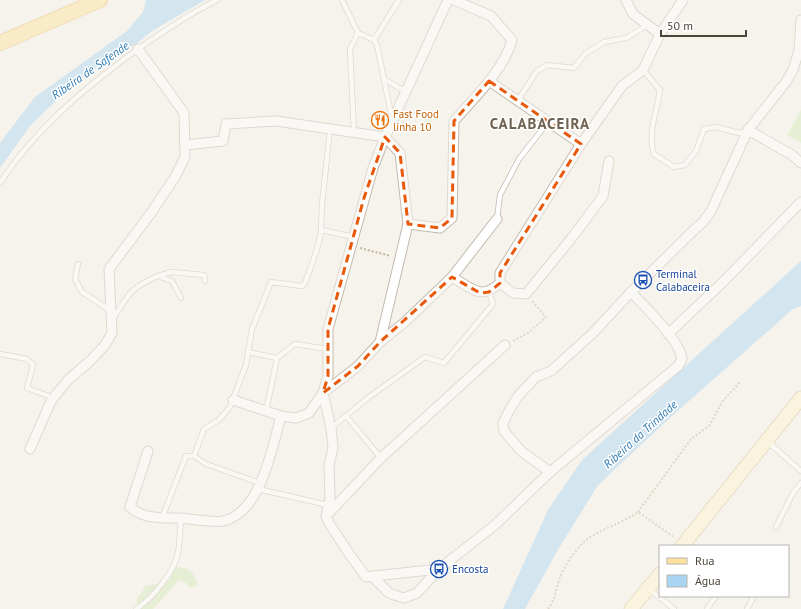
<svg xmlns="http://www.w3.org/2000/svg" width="801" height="609" font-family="'PT Sans',sans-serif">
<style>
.green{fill:#d2eab5}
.water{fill:#a9d4f2}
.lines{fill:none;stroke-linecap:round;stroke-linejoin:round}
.lane-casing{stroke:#c2bbae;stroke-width:6}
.street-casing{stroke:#c2bbae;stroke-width:11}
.secondary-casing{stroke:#d6c79b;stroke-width:15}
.primary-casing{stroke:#e6c16a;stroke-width:16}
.path{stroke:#c4b79f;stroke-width:2;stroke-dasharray:2 2;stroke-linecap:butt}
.lane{stroke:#fff;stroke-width:4.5}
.street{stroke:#fff;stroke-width:9}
.secondary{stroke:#fff3cd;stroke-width:13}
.primary{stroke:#ffe39c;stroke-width:14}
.marked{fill:none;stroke:#e8590c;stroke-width:3;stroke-dasharray:8 5;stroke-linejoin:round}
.labels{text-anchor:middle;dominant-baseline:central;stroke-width:3;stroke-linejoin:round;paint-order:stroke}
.food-label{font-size:11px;fill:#c56008;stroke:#fff;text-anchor:start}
.transit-label{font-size:11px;fill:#164399;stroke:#fff;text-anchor:start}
.water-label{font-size:12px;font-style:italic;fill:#2e7ab2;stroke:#fff}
.district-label{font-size:15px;font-weight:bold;letter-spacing:1px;fill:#6e6250;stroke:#fff}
</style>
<rect width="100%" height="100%" fill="#f6f3ec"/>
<g class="green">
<polygon points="801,110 801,143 787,135"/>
<path d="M176,567C190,567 194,573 198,585L190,588L185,582L179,580L153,609H137V599L146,586L168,582Z"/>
</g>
<g class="water">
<polygon points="146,0 205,0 152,31 136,44 115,54 66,91 30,126 0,168 0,143 35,97 127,31 143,12"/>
<polygon points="801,261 801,306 793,309 673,415 598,485 559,548 525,609 503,609 548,510 582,460"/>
</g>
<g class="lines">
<g class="lane-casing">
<g id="lane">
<polyline points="342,0 358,33 350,49 354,133"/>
<polyline points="358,33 374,40 377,45 392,119"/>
<polyline points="374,40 399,0"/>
<path d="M643,70L660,90C657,114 647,130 654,154L674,167L685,165L696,151L704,129L716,127L739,133L747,131"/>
<polyline points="384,79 406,92"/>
<polyline points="518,100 537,71 547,65 574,68 585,54 604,42 626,38 646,26"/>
<polyline points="330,129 322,204 321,230 354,237"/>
<path d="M0,183C33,132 79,93 127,57C156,36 185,16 217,0"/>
<polyline points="497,219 500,195 519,159 548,122"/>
<polyline points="78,264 75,279 82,292 111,311"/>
<polyline points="158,276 172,272 204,275 205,281"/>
<path d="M113,319C128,295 131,287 158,276L172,281L181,298"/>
<polyline points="248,352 277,358"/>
<polyline points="0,354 27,359 33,365 27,388 54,398"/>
<polyline points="266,411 277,358 295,344 328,349"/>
<polyline points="346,416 381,458"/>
<polyline points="331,428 369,397 425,357 444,363 493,304 489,292"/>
<polyline points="768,442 801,471"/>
<polyline points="194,456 206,464 260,483"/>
<polyline points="258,489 328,505"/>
<path d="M162,518L186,456H194L204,429L219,420L230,407L246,365L252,329L271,282L302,286L305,283C311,266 319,248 321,230"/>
<polyline points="776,527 793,493 801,483"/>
<polyline points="649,589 674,609"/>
<path d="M136,609C152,599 174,572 178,553C180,542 180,530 181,519"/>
<polyline points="707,609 716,596"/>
<polyline points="747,609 754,596"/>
</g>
</g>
<g class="street-casing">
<g id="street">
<polyline points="626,0 633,14 660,34"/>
<polyline points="489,81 581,144"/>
<polyline points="748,130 792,155 801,163"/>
<polyline points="185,145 223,141 226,124 276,121 385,137 400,153 408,224"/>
<polyline points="452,277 497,219"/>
<polyline points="500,283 513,293 526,294 571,239 603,196 609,161"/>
<polyline points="668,334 722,283 801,202"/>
<path d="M380,342L408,224L440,228L452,218L454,121C474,98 504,70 512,40L491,16L454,0"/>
<path d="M233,400L281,416L296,418L309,413L323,393L358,366L380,342L405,322L452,277C472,288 480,301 500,283V273L581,144L622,86L643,70L660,34L683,0"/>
<polyline points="30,449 51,401 68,380 90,361 105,345 112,333 109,269 151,213 175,177 185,157 184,113 138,49"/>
<path d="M148,451L130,507C142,519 164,518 180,518C190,519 215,523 223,521C261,513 272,448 281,416"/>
<polyline points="550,472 521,451 504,431 503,423 509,411 518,396 536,377 551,371 593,333 631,292 696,228 703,222 711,211 748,130 786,82 793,70 799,50 801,20"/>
<polyline points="327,515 381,458 505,345"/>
<polyline points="439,569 366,577 350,555 329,523 326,516 330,498 329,465 333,448 331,428 323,393 328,376 328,329 373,168 385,137 448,0"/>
<path d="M372,576L389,593L394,595L404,598L417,593L439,569L495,525L550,472L678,366L682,359C679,339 645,307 631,292"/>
</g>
</g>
<g class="secondary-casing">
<g id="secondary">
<polyline points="682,546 801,398"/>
<polyline points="631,609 660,574"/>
</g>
</g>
<g class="primary-casing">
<polyline id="primary" points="0,43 100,0"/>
</g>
<g class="path">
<polyline points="360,248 391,256"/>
<polyline points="513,341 528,333 546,317 532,301"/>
<polyline points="638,512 691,439 710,425 722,402 741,381"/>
<path d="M548,609C557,598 556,582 564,569C570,558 580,543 592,536C607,527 622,523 638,512L675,538"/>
</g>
<use href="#lane" class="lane"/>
<use href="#street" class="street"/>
<use href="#secondary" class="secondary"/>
<use href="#primary" class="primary"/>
</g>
<path d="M0 0H801V609H0ZM489,81L581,144L500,273V283L489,292L480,293L452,277L380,342L358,366L323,393L328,376V329L364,198L385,137L400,153L408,224L440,228L452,218L454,121Z" fill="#f6f3ec" fill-opacity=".55" fill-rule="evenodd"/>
<path class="marked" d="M489,81L581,144L500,273V283L489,292L480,293L452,277L380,342L358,366L323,393L328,376V329L364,198L385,137L400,153L408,224L440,228L452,218L454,121Z"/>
<defs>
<g id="restaurant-ring" transform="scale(0.9)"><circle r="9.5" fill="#fff" stroke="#e8710a" stroke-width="1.5"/><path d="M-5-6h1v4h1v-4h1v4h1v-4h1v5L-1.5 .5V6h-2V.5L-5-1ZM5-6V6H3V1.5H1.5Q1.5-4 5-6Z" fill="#e8710a"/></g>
<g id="bus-ring" transform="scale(0.9)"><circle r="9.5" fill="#fff" stroke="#1a4fb4" stroke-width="1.5"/><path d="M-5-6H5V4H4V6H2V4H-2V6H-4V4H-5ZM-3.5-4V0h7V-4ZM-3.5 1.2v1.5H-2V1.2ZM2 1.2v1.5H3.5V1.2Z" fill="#1a4fb4"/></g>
</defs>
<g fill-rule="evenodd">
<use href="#restaurant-ring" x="380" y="120"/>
<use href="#bus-ring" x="643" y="280"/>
<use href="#bus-ring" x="439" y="569"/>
</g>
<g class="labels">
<g class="food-label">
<text x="393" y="114">Fast Food<tspan x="393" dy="13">linha 10</tspan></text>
</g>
<g class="transit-label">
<text x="656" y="274">Terminal<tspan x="656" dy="13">Calabaceira</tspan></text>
<text x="452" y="569">Encosta</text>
</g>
<g class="water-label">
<text transform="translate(90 70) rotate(-35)">Ribeira de Safende</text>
<text transform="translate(640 434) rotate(-42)">Ribeira da Trindade</text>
</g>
<g class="district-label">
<text x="540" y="123">CALABACEIRA</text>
</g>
</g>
<rect x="659" y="545" width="130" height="52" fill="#ffffff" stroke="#b7b4b0"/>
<rect x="667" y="558" width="20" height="6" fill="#ffe39c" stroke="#b7b4b0"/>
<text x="695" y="565" font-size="12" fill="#4b4439">Rua</text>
<rect x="667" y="575" width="20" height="12" fill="#a9d4f2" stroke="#b7b4b0"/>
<text x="695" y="585" font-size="12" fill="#4b4439">Água</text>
<path d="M661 30v6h85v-6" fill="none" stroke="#4b4439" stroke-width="2"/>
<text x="667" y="30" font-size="12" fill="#4b4439" stroke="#ffffff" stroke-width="3" paint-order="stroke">50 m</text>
</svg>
